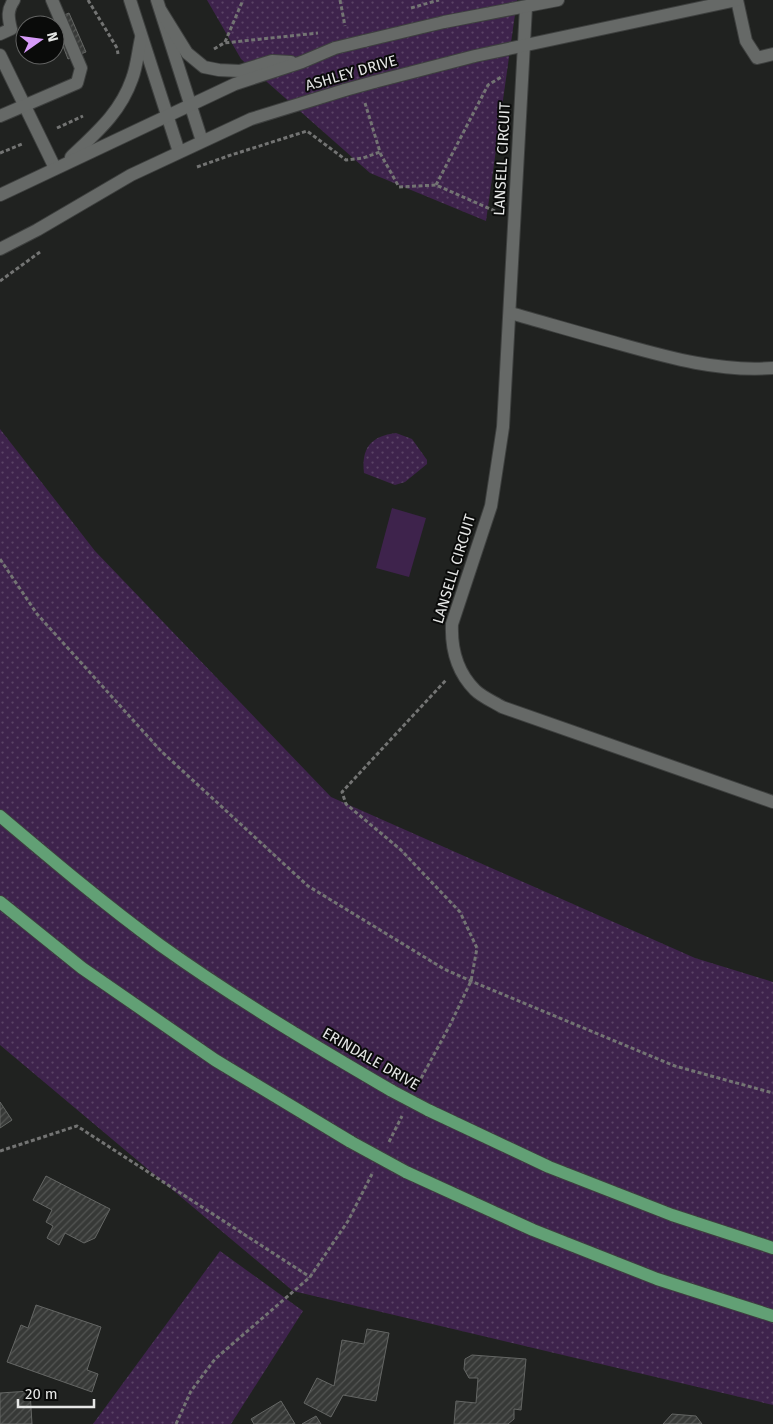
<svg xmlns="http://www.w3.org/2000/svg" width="773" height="1424" font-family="'Fira Sans',sans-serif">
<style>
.green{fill:url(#green-dots)}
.pitch{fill:#3e234c}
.building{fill:url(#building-hatch);stroke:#646664}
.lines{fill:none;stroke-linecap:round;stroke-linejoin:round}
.minor-casing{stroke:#3e403f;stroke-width:14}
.major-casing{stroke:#3e403f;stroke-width:14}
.path{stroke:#737473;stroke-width:3;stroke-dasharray:4 2.5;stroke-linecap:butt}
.minor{stroke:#666967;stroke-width:12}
.major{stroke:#62a075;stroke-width:12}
.minor-bridge-casing{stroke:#3e403f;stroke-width:14;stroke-linecap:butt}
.major-bridge-casing{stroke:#3e403f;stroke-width:14;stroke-linecap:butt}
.minor-bridge{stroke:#666967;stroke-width:12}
.major-bridge{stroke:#62a075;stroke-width:12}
.labels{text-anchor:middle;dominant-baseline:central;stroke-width:4;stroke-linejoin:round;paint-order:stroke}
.street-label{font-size:15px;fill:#e6e7e6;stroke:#0a0b0a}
</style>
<defs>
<pattern id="green-dots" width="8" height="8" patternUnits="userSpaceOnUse" patternTransform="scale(1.25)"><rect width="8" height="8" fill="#3e234c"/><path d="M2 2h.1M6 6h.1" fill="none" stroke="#5a4366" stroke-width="1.8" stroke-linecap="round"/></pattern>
<pattern id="building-hatch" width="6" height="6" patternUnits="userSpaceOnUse" patternTransform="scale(1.25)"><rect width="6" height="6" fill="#373937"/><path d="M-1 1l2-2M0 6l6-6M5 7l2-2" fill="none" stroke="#545654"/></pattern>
</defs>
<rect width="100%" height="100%" fill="#202220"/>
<g class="green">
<polygon points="207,0 517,0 486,221 370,173 241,59"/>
<polygon points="0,429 95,551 331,797 695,958 773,982 773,1405 293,1291 0,1045"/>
<path d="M396,433L412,439L427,460V464L405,482L395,485L364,473C361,448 371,436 396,433Z"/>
<polygon points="220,1251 303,1311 231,1424 93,1424"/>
</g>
<polygon class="pitch" points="392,508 426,518 409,577 376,568"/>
<g class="building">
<polygon points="69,13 86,52 68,59 55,25 52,20"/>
<polygon points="0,1102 12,1120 0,1128"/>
<polygon points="46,1176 110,1209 95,1238 84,1243 65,1233 59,1245 47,1238 53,1226 46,1222 52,1210 33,1200"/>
<polygon points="36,1305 101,1327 87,1370 98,1374 92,1392 7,1362 21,1325 28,1328"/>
<polygon points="367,1329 389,1333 376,1401 343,1395 331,1417 304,1403 317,1378 334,1386 342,1340 364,1344"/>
<polygon points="472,1355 526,1359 521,1410 514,1409 514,1419 508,1424 454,1424 456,1401 476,1403 478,1378 469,1378 464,1369 465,1359"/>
<polygon points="30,1391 32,1424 0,1424 0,1393"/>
<polygon points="281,1401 295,1424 254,1424 251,1419"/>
<polygon points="672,1414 696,1416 702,1424 663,1424"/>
<polygon points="316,1416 321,1424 302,1424"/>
</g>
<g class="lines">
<g class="minor-casing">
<g id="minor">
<polyline points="130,0 179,152"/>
<polyline points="157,0 202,141"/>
<polyline points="737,0 746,41 757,58 773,54"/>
<path d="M526,7L503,427L491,506L452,624C451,648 457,672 475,690C482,697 494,702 502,707L773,802"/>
<polyline points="161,11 187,53 204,67 219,70 240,71 272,61 291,62"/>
<path d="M0,34L11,29C8,17 7,10 14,0"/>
<polyline points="364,41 444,22 558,0"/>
<polyline points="0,55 55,168"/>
<polyline points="374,82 475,56 737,0"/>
<polyline points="0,116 77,83 81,68 52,0"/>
<path d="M71,157C97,132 120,113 132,79C137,66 138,51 141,38"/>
<polyline points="0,195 235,84 302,62 335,48"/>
<polyline points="0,249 37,230 131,175 251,119 345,90"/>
<path d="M510,313C546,323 583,334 620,344C670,358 720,372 773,368"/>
</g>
</g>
<g class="major-casing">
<g id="major">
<path d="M0,816C52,860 104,904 160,945C234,998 313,1045 392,1091"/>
<polyline points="0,902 82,968 215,1060 351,1142"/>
<polyline points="428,1110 549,1167 672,1215 773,1248"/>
<polyline points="406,1172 533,1230 657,1279 773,1316"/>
</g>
</g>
<g class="path">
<polyline points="88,0 117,48 118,54"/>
<polyline points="340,0 345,26"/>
<polyline points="411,8 439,0"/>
<polyline points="225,42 243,0"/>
<polyline points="214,49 224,43 318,33"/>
<polyline points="57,128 83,116"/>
<polyline points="0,153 22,144"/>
<polyline points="380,153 399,187 436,185 497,212"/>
<polyline points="197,167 228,156 307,131 346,160 363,158 380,152 365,103"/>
<polyline points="436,185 488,85 503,76"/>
<polyline points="0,281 40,252"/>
<polyline points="0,559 37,614 161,751 308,886 444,969 471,981 675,1066 773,1093"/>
<polyline points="418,1084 450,1025 471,981 477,948 460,912 401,850 346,804 342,792 446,680"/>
<polyline points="389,1142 402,1116"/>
<polyline points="0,1151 77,1126 310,1277"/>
<polyline points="176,1424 191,1391 215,1359 310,1277 348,1221 372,1174"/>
</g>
<use href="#minor" class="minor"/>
<use href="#major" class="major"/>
<g class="minor-bridge-casing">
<g id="minor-bridge">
<polyline points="335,48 364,41"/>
<polyline points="345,90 374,82"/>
</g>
</g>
<g class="major-bridge-casing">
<g id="major-bridge">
<polyline points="392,1091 428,1110"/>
<polyline points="351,1142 406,1172"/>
</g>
</g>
<use href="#minor-bridge" class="minor-bridge"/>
<use href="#major-bridge" class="major-bridge"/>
</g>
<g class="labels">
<g class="street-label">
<text transform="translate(351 73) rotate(-16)">ASHLEY DRIVE</text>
<text transform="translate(502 159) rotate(-87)">LANSELL CIRCUIT</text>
<text transform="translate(454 569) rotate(-73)">LANSELL CIRCUIT</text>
<text transform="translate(371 1059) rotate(30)">ERINDALE DRIVE</text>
</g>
</g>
<g transform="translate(40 40) rotate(76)"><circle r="24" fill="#0a0b0a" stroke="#626362"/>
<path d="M0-4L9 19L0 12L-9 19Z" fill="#d79bf9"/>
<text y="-8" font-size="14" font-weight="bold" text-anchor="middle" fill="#e6e7e6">N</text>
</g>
<path d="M18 1399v8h76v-8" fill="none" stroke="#e6e7e6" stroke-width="2.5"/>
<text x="25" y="1399" font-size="15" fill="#e6e7e6" stroke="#0a0b0a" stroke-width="4" paint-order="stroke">20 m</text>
</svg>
